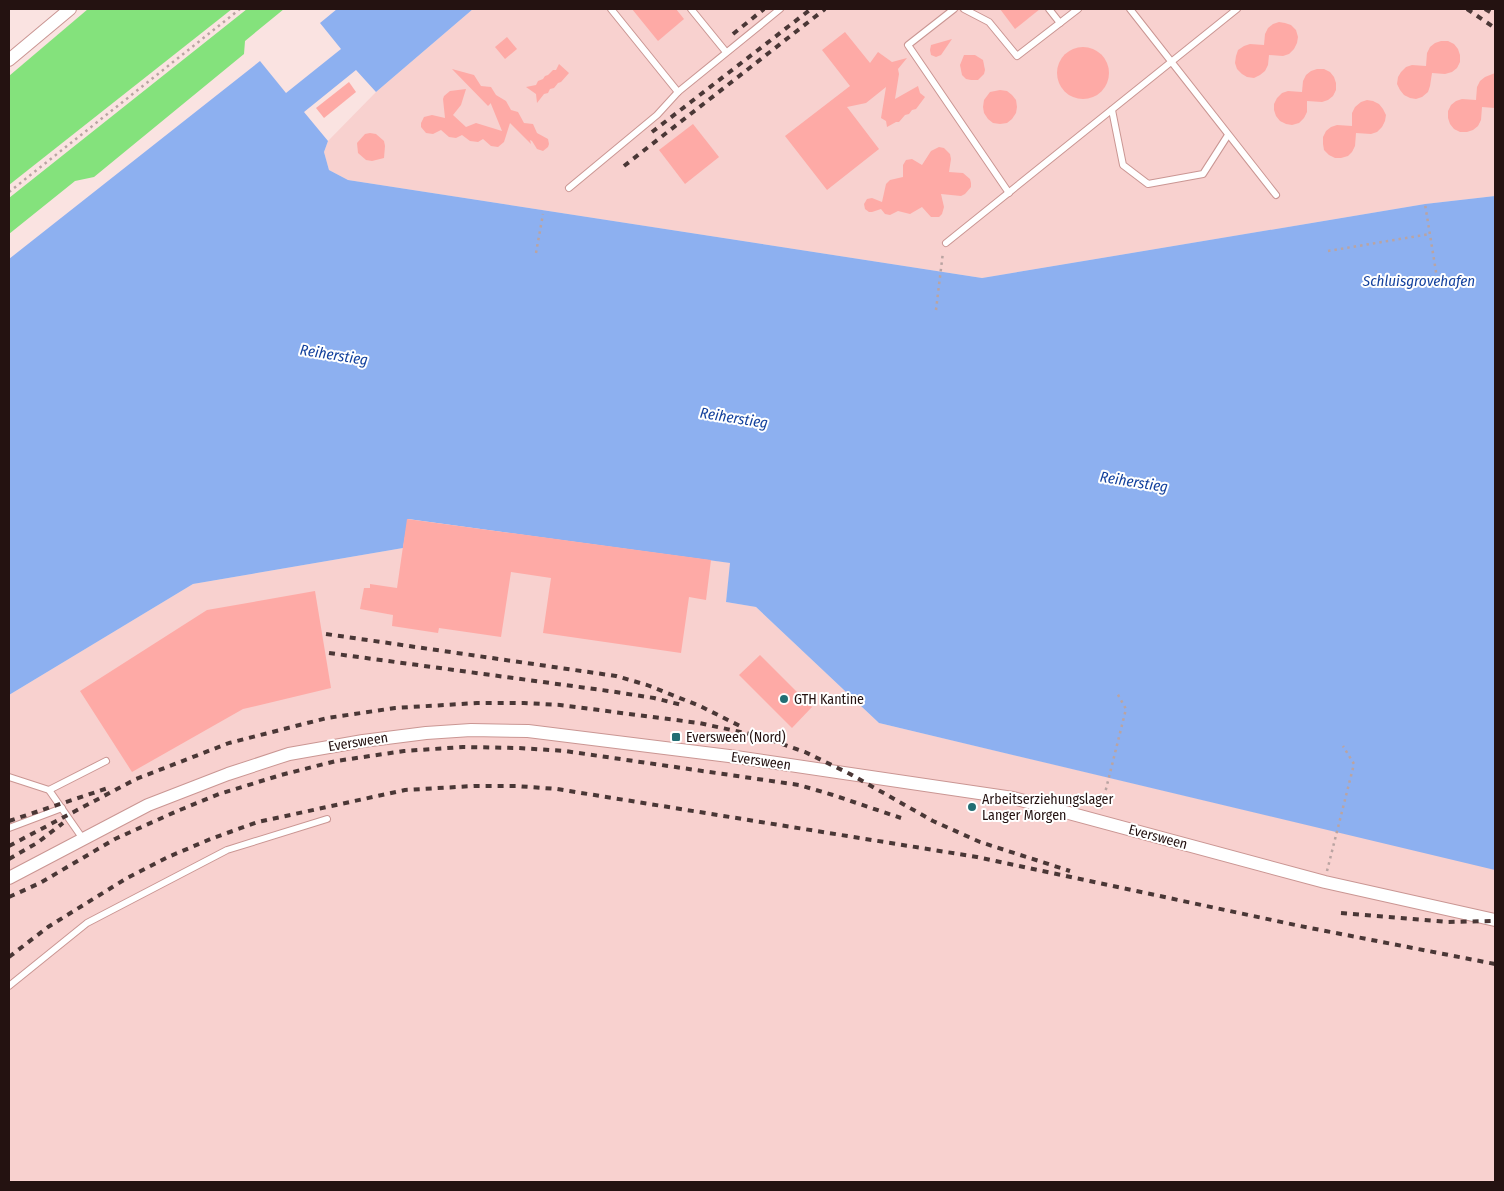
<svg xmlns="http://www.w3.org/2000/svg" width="1504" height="1191" font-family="'Fira Sans Condensed',sans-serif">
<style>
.built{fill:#f8d1cf}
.green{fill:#84e27c}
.water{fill:#8db0f0}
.building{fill:#feaaa6}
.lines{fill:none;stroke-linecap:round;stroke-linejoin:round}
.lane-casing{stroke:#ca9693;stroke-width:8}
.street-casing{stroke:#ca9693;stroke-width:14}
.path{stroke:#baa4a2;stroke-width:2.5;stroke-dasharray:2.5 4;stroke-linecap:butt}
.lane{stroke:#fff;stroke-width:6}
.street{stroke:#fff;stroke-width:12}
.rail{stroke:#4a3736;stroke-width:4;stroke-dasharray:6 6;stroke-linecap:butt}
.poi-dot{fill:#236e74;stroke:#fff;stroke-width:2}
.labels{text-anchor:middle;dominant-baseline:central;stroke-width:4;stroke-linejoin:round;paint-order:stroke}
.poi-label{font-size:14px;fill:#241211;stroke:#fff;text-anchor:start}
.street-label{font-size:14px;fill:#241211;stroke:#fff}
.water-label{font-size:15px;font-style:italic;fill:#13419d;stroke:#fff}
</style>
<rect width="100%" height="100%" fill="#fae3e1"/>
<g class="built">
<polygon points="473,9 1495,9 1495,196 1425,204 982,278 348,180 329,170 324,152 328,141 376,92"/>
<polygon points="407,519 731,563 726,602 756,607 879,723 1495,869 1495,1182 9,1182 9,695 193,584 403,548"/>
</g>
<g class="green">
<polygon points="88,9 232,9 9,185 9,76"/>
<polygon points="247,9 284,9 245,41 244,54 94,177 75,181 9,234 9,198"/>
</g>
<polygon class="water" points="337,9 473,9 376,92 356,70 304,112 328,141 324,152 329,170 348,180 982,278 1425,204 1495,196 1495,870 879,723 756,607 726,602 730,563 408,519 403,548 193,584 9,695 9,259 260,61 286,93 341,49 320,23"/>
<g class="building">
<polygon points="632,9 676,9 684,19 658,41"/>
<polygon points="1000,9 1040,9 1015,29"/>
<polygon points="1279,22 1285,23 1291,25 1296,30 1298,37 1297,43 1294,49 1289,54 1283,56 1269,55 1268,65 1265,71 1260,75 1254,78 1247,77 1242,74 1237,69 1235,63 1236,56 1238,50 1244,46 1250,44 1264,45 1265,34 1268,28 1273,24"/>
<polygon points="845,32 870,63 878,52 892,62 907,58 898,69 899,74 895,99 918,86 920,93 925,97 916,109 912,110 909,114 905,115 899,122 896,122 887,127 886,121 881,118 886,87 866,103 847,107 879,149 827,190 785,136 850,86 822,50"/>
<polygon points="507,37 517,49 505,59 495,47"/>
<polygon points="952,39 941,55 936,57 931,55 930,50 931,45"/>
<polygon points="1441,41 1448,41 1454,44 1458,49 1460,55 1460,62 1457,68 1452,72 1445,74 1432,73 1430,86 1428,92 1422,97 1416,99 1410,98 1404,95 1400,90 1397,84 1398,77 1401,72 1406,67 1412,65 1426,66 1427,53 1430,47 1435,43"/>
<circle cx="1083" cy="73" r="26"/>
<polygon points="964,55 975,55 983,60 985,70 984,74 978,80 971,80 966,79 962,75 960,65"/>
<polygon points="559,64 569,73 561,82 558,83 554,88 550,89 548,93 544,94 537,103 536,94 526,87 536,85 538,81 543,79 545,76 548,75 553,70 556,70"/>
<polygon points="452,69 474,75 481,86 491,87 496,95 506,101 511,110 518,112 524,123 533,124 537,133 548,139 549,144 548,147 543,151 537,149 532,141 530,140 531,144 510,123 504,142 498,147 491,146 483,139 478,142 470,141 462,135 456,138 449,137 441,130 433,134 426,133 421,127 421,123 424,117 432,115 445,118 443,99 444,96 450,91 466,89 461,105 453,115 466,127 476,123 502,131 491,104 490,103 490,104 488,106"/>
<polygon points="1317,69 1324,69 1330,72 1334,77 1336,83 1336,90 1333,96 1328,100 1322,102 1307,101 1307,112 1304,118 1299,123 1292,125 1286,124 1280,121 1276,116 1274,110 1274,104 1277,98 1282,93 1288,91 1302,92 1303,81 1306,75 1311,71"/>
<polygon points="1495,73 1495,108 1482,107 1481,120 1478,126 1473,130 1467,132 1460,132 1454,129 1450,124 1448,118 1448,111 1451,105 1456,101 1462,99 1476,100 1477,87 1480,81 1485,77"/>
<polygon points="349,82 356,92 324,118 316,108"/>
<polygon points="1000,90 1007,91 1012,95 1016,100 1017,107 1016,113 1012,119 1007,123 1000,124 993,123 988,119 984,113 983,107 984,100 990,92"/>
<polygon points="1367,100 1373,101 1379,104 1383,109 1386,115 1385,121 1382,127 1377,132 1371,134 1356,133 1355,146 1352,152 1348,156 1341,158 1335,158 1329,155 1324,150 1323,144 1323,137 1326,131 1331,127 1337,125 1352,126 1352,113 1355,107 1361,102"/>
<polygon points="693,124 719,157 685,184 659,150"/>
<polygon points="370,133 376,134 384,141 385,146 384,158 372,161 366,160 358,153 357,143 365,134"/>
<polygon points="939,147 944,148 950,154 951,159 949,172 963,173 970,179 971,183 971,187 965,194 961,196 941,194 944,207 942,214 939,217 931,217 922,207 910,214 898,211 890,215 885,214 881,209 872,212 869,212 865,209 864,204 867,199 872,198 882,202 886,184 890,180 903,177 903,165 906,160 912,159 922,165 931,151"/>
<polygon points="407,519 711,560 706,600 689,597 681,653 543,633 551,578 511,572 501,637 439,628 438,633 392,626 393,615 360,609 364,588 370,588 370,584 397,588"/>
<polygon points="315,591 331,688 243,709 132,772 80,691 207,610"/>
<polygon points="760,655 812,707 792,728 739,675"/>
</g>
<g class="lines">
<g class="lane-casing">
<g id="lane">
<polyline points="611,9 678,92"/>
<polyline points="691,9 726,52"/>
<polyline points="954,9 908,45 1009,193"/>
<polyline points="964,9 989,22 1017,56 1078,9"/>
<polyline points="1049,9 1060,23"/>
<polyline points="1130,9 1276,195"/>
<polyline points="1112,110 1123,165 1148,184 1203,174 1228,135"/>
<polyline points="569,188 657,115 678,92 780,9"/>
<polyline points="946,243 1237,9"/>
<polyline points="9,777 49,790 83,839"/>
<polyline points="49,790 106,761"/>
<polyline points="9,828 62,808"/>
<polyline points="9,986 87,923 227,850 327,819"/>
</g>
</g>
<g class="street-casing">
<g id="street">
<polyline points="9,60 70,9"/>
<polyline points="9,878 148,805 228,774 289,754 363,741 426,733 471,730 528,731 729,756 1013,798 1325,882 1495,920"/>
</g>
</g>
<g class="path">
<polyline points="9,192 240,9"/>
<polyline points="1328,251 1430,234"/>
<polyline points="536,253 543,214"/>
<polyline points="1417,282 1437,278 1425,204"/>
<polyline points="936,310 943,252"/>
<polyline points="1101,809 1126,709 1117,693"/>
<polyline points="1327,871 1354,764 1343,746"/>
</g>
<use href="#lane" class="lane"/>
<use href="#street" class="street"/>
<g class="rail">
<polyline points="1467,9 1495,28"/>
<polyline points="1485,9 1495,15"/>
<polyline points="733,34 764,9"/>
<polyline points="652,132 811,9"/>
<polyline points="624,166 825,9"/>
<polyline points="326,634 616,676 647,685 700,706 740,726"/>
<polyline points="329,653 609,691 654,698 682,705"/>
<polyline points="9,821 108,788"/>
<polyline points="9,846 136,779 229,743 327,718 395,708 477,703 524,703 560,705 699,723 759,736 805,752 850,774 933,821 980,842 1070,871"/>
<polyline points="9,859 37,843 63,823"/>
<polyline points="9,897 40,883 115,839 175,812 219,794 281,775 336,761 404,751 463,747 519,748 565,751 799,785 833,795 901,818"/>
<polyline points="1341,913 1448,922 1495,921"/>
<polyline points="9,957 48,927 127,878 168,857 213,838 258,822 405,790 474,786 516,786 557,789 977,857 1300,926 1495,964"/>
</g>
</g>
<g class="poi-dot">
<circle cx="784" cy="699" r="5"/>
<rect x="671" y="732" width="10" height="10" rx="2.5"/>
<circle cx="972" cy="807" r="5"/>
</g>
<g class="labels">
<g class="poi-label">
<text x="794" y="699">GTH Kantine</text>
<text x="686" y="737">Eversween (Nord)</text>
<text x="982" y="799">Arbeitserziehungslager<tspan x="982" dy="16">Langer Morgen</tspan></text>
</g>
<g class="street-label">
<text transform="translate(358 742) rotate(-9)">Eversween</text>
<text transform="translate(761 761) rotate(8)">Eversween</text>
<text transform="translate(1158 837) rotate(15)">Eversween</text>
</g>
<g class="water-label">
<text x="1419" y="281">Schluisgrovehafen</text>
<text transform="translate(334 355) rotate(9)">Reiherstieg</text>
<text transform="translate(734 418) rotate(9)">Reiherstieg</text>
<text transform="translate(1134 482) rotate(9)">Reiherstieg</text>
</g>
</g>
<rect width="1504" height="1191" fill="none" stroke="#241211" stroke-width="20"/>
</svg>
